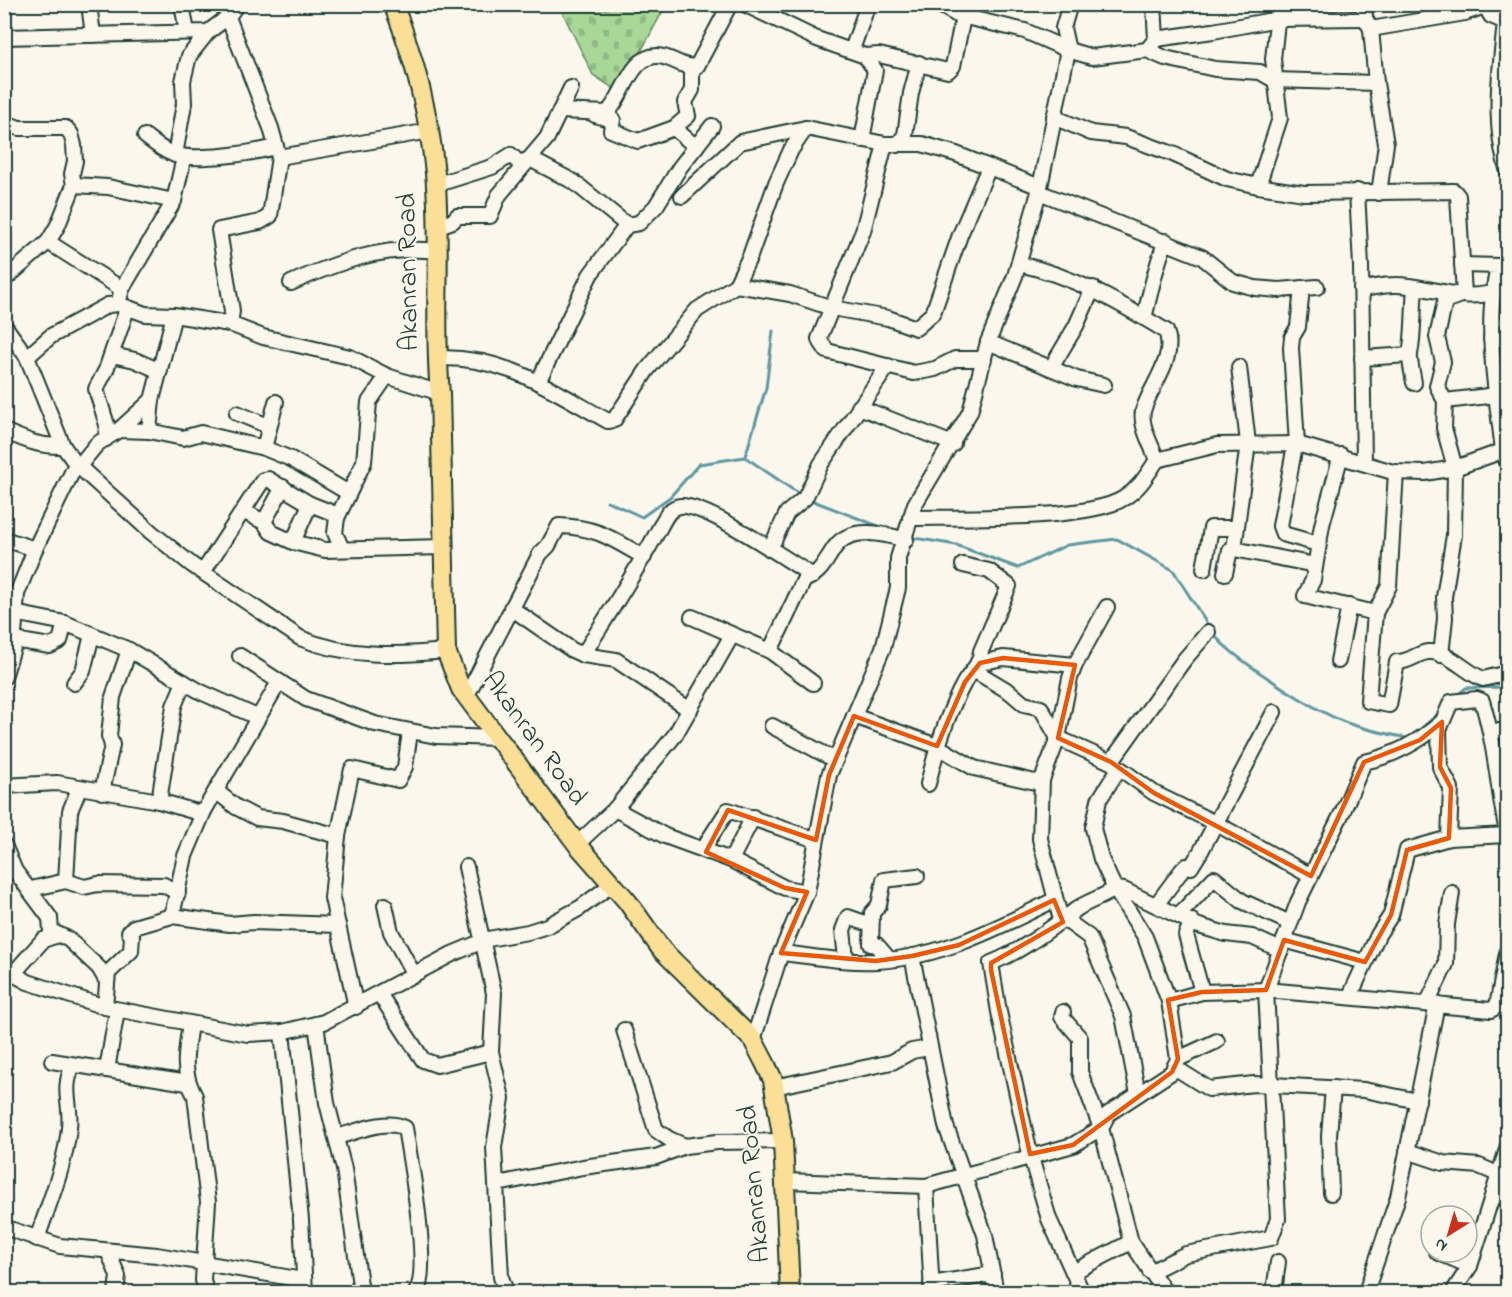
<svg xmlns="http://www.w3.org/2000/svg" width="1512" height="1297" font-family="'Indie Flower',sans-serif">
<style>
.cemetery{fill:url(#cemetery-stones);stroke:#648a66;stroke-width:1.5}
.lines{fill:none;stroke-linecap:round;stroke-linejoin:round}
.stream{stroke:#5f97a1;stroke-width:3}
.minor-casing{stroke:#1f3d34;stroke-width:18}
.major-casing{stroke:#1f3d34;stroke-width:22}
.minor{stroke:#fbf7ec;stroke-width:14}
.major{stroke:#fadf96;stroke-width:18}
.marked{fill:none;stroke:#e8590c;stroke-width:4.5;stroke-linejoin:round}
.labels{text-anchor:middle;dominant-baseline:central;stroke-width:4.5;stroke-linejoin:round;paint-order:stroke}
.street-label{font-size:27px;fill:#1f3d34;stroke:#fbf7ec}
</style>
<defs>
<pattern id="cemetery-stones" width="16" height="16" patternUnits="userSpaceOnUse" patternTransform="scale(1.5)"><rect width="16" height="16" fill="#a8d797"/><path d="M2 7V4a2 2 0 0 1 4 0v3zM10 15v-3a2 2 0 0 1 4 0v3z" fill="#90b983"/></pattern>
</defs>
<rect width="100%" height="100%" fill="#fbf7ec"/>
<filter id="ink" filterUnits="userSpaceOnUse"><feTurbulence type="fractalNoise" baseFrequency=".0167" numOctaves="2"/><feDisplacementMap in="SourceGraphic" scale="12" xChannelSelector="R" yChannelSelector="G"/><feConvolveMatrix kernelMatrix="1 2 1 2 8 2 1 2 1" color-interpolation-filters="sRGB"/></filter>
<g filter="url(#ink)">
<polygon class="cemetery" points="559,5 664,4 666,5 619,92 593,75"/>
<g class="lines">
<g class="stream">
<polyline points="745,457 766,388 773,331"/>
<polyline points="808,499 886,529"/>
<polyline points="607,501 642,517 670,497 699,464 745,457 802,496"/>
<polyline points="909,537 956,545 1018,568 1067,545 1117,539 1173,570 1209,627"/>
<path d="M1213,633C1228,656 1315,710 1342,721C1363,730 1388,733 1410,739"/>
<polyline points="1456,696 1466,688 1508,687"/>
<polyline points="1414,735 1441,711"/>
</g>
<g class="minor-casing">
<g id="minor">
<polyline points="89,4 93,35"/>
<polyline points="182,4 187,32"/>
<polyline points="744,4 817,39 865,56 879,55 948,71 953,66 963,17"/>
<polyline points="938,4 957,15 1025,31 1068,50 1092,57 1147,50 1165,58 1215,69 1260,72 1274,80 1376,83"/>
<polyline points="1154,4 1156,39"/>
<polyline points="1364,4 1365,18 1371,29 1376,83 1386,144 1379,193"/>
<polyline points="228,17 271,128 279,157 270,216 260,222 219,230 232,311 230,324"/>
<path d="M1505,23C1500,70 1492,125 1508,171"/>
<polyline points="1371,29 1465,13 1485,6 1491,16 1508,23"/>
<polyline points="4,37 208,32 228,17 237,4"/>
<polyline points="852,50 868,4"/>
<polyline points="1147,50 1156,39 1213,31 1278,19 1365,18"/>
<path d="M560,111L607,113C624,97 630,56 657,56C672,56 682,69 697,66L730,4"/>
<polyline points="595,115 613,120 611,130 638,141 674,128 696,147"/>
<polyline points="1054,117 1091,133 1126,137 1173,154 1227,179 1258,186 1304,193 1454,191 1458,196 1464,294 1445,301 1437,337 1443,362 1437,386 1445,401 1444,428 1455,468 1454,535 1444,597 1445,618 1441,655"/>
<polyline points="4,122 19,128 66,128 71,134 74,145 75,161 72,174 74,185 58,225 48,242 4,280"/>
<polyline points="674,128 688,116 685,102 692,90 692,67"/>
<path d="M145,136C154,143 163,151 173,154C195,162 253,153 276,147"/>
<polyline points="862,140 875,70 865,56"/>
<polyline points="885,144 863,231 819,339 827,351 914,373 935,369 955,359 984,359"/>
<polyline points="897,145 905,135 911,93 919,63"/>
<polyline points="175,155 184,104 183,81 189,56 208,32"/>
<polyline points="279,157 430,131"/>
<polyline points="74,185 108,187 174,201"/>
<polyline points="435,185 492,167 511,155 519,163 530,159 574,182 627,225"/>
<polyline points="1258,186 1280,118 1273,59 1279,4"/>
<polyline points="1357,191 1361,266 1364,463"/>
<polyline points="1039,192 1202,257 1233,282 1255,288 1279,290 1317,287"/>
<polyline points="682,196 740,142 806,128"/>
<polyline points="436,227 453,221 457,216 490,216 499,195 547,138 571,88"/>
<polyline points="48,242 122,289"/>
<path d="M1019,264C1074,276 1118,302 1166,331C1177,358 1150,386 1143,411C1140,426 1152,446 1157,460"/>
<path d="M1462,265L1499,266C1482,319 1497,396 1503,451L1508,465"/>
<path d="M291,283C338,262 384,245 436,251"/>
<polyline points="736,285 790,294 832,308 888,318 916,328 933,313 960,235 989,167"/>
<path d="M1361,289C1372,288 1383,285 1394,285C1430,284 1474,309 1508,285"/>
<polyline points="118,304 122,289 174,201 184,157"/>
<path d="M1144,318C1151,292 1155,266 1166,241"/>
<path d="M4,325L27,357L63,446L76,464L151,532L192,565L300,638C346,657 397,656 446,651"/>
<polyline points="1491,339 1508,339"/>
<polyline points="988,342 1077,379 1104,385"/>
<polyline points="112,355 135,360 160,371"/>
<polyline points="27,357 51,336 108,305 118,304 145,314 174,315 230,324 263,337 350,357 387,376 440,393"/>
<path d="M437,358C506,356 550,389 608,421L614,420L647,370L697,310L736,285L750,256L776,183L791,150L806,128L885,144H922L956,154L1040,187"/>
<polyline points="1362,358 1409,355"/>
<polyline points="1051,368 1076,326 1093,288"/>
<polyline points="538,382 590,275 627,225 639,223 656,206 680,167 712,126"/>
<path d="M1414,383C1413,375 1409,361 1410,354C1414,334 1413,309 1415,287"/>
<polyline points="1445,401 1497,395"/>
<polyline points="859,407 953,444"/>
<polyline points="237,413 268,426"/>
<polyline points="119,430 149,431 183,438 201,433 264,448 291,459 347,492"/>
<path d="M4,431C25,440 40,447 63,446"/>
<polyline points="149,431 152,400 174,315"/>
<polyline points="106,439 107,425 96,389 106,370 127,309"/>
<polyline points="1297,444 1291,348 1292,337 1298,327 1302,288"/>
<polyline points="1295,445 1280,526 1283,534 1318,544"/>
<polyline points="264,448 276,402"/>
<polyline points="1341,455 1322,525 1313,580 1305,596 1375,613"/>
<polyline points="79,466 97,444 119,430 152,400"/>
<path d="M1396,472L1389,586L1375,613L1368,701L1389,705L1397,662C1410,662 1417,653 1428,652C1448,650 1466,673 1483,679L1508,673"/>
<polyline points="243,511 264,522 271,532 293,542 325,550 443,547"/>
<path d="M910,518C956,517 1089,521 1124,498C1140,488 1147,475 1157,460L1217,445L1297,444L1393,472L1425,473L1455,468L1508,449"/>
<polyline points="264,522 283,487"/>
<polyline points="4,539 35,549"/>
<polyline points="293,542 310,504"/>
<polyline points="342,549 335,533 337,518 364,462 369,402 387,376"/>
<polyline points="770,549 787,513 805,498 821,464 888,366"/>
<polyline points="1234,549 1315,565"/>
<polyline points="1204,569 1211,528 1235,528"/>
<polyline points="203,572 263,480 268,479 310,504 333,513 337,518"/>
<polyline points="1225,573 1230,550 1234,549 1248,443 1239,367"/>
<polyline points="1107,607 1075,665 1070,678 1058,738 1042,780 1040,839 1060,916 1089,937 1123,1016 1138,1094"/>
<polyline points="511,608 572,650 583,655 616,660 690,710"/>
<polyline points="4,611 65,623 129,650 201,692 257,717"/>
<polyline points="692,617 770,651 813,683"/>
<polyline points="14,640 50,646 60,641 65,623"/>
<path d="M770,651L804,580C822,573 825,561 835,547C851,525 885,534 906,540"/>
<path d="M583,655C609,613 636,572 659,529C664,520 669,507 680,506C705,503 789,561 813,576"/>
<polyline points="240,656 306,699 375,724 436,736 498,738"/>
<polyline points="1338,661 1349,606"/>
<polyline points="980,663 1003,658 1075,665"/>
<polyline points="975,671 1010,692 1024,704 1041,708 1058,738 1111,762 1154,793 1215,823 1311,876"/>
<polyline points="4,677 13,648 17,594 35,549 76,464"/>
<polyline points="74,683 83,671 92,635"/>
<path d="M466,697L540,554L548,546L559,526C597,527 612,539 644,557"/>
<polyline points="854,716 937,746 974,768 1035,782 1042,780"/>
<polyline points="772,726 835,760"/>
<polyline points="1491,731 1508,731"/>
<polyline points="1111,762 1184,660 1208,632"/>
<path d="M928,784C936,750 947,714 964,683C971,671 979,667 981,651L1009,586L989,571L963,565"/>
<polyline points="4,786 57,783 159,801 196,812 204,811"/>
<polyline points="216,791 236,807 257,818 283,821 338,836"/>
<polyline points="102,792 112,745 109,736 113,697 129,650"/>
<polyline points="159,801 174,706 184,682"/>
<polyline points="615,809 665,836 731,860 785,888 807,892"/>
<path d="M1449,838L1451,788L1440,767L1439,730L1451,702L1477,699L1482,701C1496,746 1498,792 1508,837"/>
<polyline points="577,844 615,809 675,735 732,635"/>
<polyline points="4,845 15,871 50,918 51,931 68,939 99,968 106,980"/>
<polyline points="706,852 708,841 728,810 816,840"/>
<polyline points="731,860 753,817"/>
<polyline points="466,867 494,993 491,1052 502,1098 494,1147 501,1277 506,1292"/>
<polyline points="66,881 70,811 79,789"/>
<polyline points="31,889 66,881 84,887 98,884 164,885 178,893"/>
<polyline points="385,905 391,932 414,975"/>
<polyline points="1156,905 1182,870 1186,866 1191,867 1201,851 1274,712"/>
<polyline points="1179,915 1214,878 1242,901 1290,923"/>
<polyline points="172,916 185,856 204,811 279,682"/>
<polyline points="1192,921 1186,935 1202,992"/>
<polyline points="1284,940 1365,962"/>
<path d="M781,953C812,956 846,963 877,961C942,957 998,928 1054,900"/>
<polyline points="912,956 946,1126 985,1235 996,1292"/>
<polyline points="846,959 843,930 848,917 871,925"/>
<polyline points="889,959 877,945 871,944 872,913 879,905 884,880 917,876"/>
<polyline points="4,969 28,982 105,1007 248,1034 282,1032 324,1022 452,954 488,939 528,932 547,926 580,908 611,885"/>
<polyline points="13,974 43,940 58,935"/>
<polyline points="380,995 423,1060 437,1065 491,1052"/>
<polyline points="1350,996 1378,935 1391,915 1407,850 1449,838 1507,835"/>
<polyline points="1169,1001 1202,992 1266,990 1491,1010 1497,1006 1508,948"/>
<polyline points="1427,1004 1446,964 1447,924 1452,893"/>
<polyline points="105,1007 108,973 131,951 132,935 129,932 134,927 172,916 230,924 254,922 338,925"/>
<polyline points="356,1007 332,898 338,836 352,769 398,780 405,767 410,732"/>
<polyline points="1063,1012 1062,1017 1080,1038 1080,1072 1101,1128 1131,1242 1165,1292"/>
<path d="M190,1024C186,1051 181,1072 195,1096L208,1202L203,1280L206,1292"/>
<polyline points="316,1024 327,1103 344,1169 361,1292"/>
<polyline points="624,1030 656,1130 669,1139 685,1146"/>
<polyline points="282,1032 301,1220 305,1292"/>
<polyline points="753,1040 781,953 807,892 829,775 883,648 898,588 898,558 915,504 970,412 988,342 1015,276 1039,192 1068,50 1063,28 1070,4"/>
<polyline points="1178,1059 1217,1041"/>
<polyline points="52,1061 187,1083"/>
<polyline points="1174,1067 1209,1089 1254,1084 1364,1090 1418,1101"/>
<polyline points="107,1070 117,1010"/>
<polyline points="774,1087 892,1062 912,1051 929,1048"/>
<path d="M337,1137C356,1132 386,1118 405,1128C410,1158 431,1271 416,1292"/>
<polyline points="1407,1151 1443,1163 1479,1166 1500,1175"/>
<polyline points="785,1181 926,1186 1073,1145 1101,1128 1108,1114 1172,1072 1178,1059 1169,1001 1145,937 1115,889 1101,859 1093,828 1099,800 1118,770"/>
<polyline points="497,1184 583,1167 656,1157 685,1146 717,1142 783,1141"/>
<polyline points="926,1186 932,1292"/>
<polyline points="1331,1193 1329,1136 1333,1088"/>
<polyline points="1493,1193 1508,1200"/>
<polyline points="4,1227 60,1246 157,1255 303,1280"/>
<path d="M37,1239C49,1203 65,1166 69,1128C72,1103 61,1091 73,1065"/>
<polyline points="108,1251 118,1276 116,1292"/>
<polyline points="1437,1252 1470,1266"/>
<polyline points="1073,1272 1131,1242"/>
<path d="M1150,1272L1186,1254L1271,1238L1278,1219L1266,990L1298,902L1343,811L1364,762C1394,756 1419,742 1442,722"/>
<polyline points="931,1284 993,1274"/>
<path d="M1082,1292L1049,1219L1030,1154L999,1012L991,963C1024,950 1050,929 1078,908C1089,901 1103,897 1115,889L1124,890L1199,926L1226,934L1252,937L1281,950"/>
<polyline points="1274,1292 1278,1262"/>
<polyline points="1366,1292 1398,1197 1437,1004"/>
<polyline points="1453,1292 1470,1266 1508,1146"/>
</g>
</g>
<g class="major-casing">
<path id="major" d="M393,4C415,59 429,115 435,173C442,246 433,320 440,393L446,651L461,689L577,844L627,901L662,950L753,1040L765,1063L773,1080L783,1141L790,1292"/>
</g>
<use href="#minor" class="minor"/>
<use href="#major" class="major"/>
</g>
</g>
<path class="marked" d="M1003,658L1075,665L1058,738L1111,762L1154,793L1311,876L1364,762L1420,740L1442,722L1440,767L1451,788L1449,838L1407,850L1391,915L1365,962L1284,940L1266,990L1202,992L1168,1000L1178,1059L1172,1072L1073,1145L1030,1154L991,970V963L1063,922L1054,900L959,945L912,956L876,961L781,953L807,892L785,888L706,852L728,810L816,840L829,775L854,716L937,746L965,682L980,663Z"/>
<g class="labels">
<g class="street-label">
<text transform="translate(409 272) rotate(-91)">Akanran Road</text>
<text transform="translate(534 739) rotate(54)">Akanran Road</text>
<text transform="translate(755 1184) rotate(-95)">Akanran Road</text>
</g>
</g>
<rect width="1512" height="1297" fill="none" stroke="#fbf7ec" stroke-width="24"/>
<rect x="12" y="12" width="1488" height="1273" fill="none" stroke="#1f3d34" stroke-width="2" filter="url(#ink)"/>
<g transform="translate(1449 1234) rotate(217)"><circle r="28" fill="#fbf7ec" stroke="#a3ada2" stroke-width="1.5"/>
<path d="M0-4.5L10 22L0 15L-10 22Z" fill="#c8321e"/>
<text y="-9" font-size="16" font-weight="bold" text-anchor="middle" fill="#1f3d34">N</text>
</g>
</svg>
